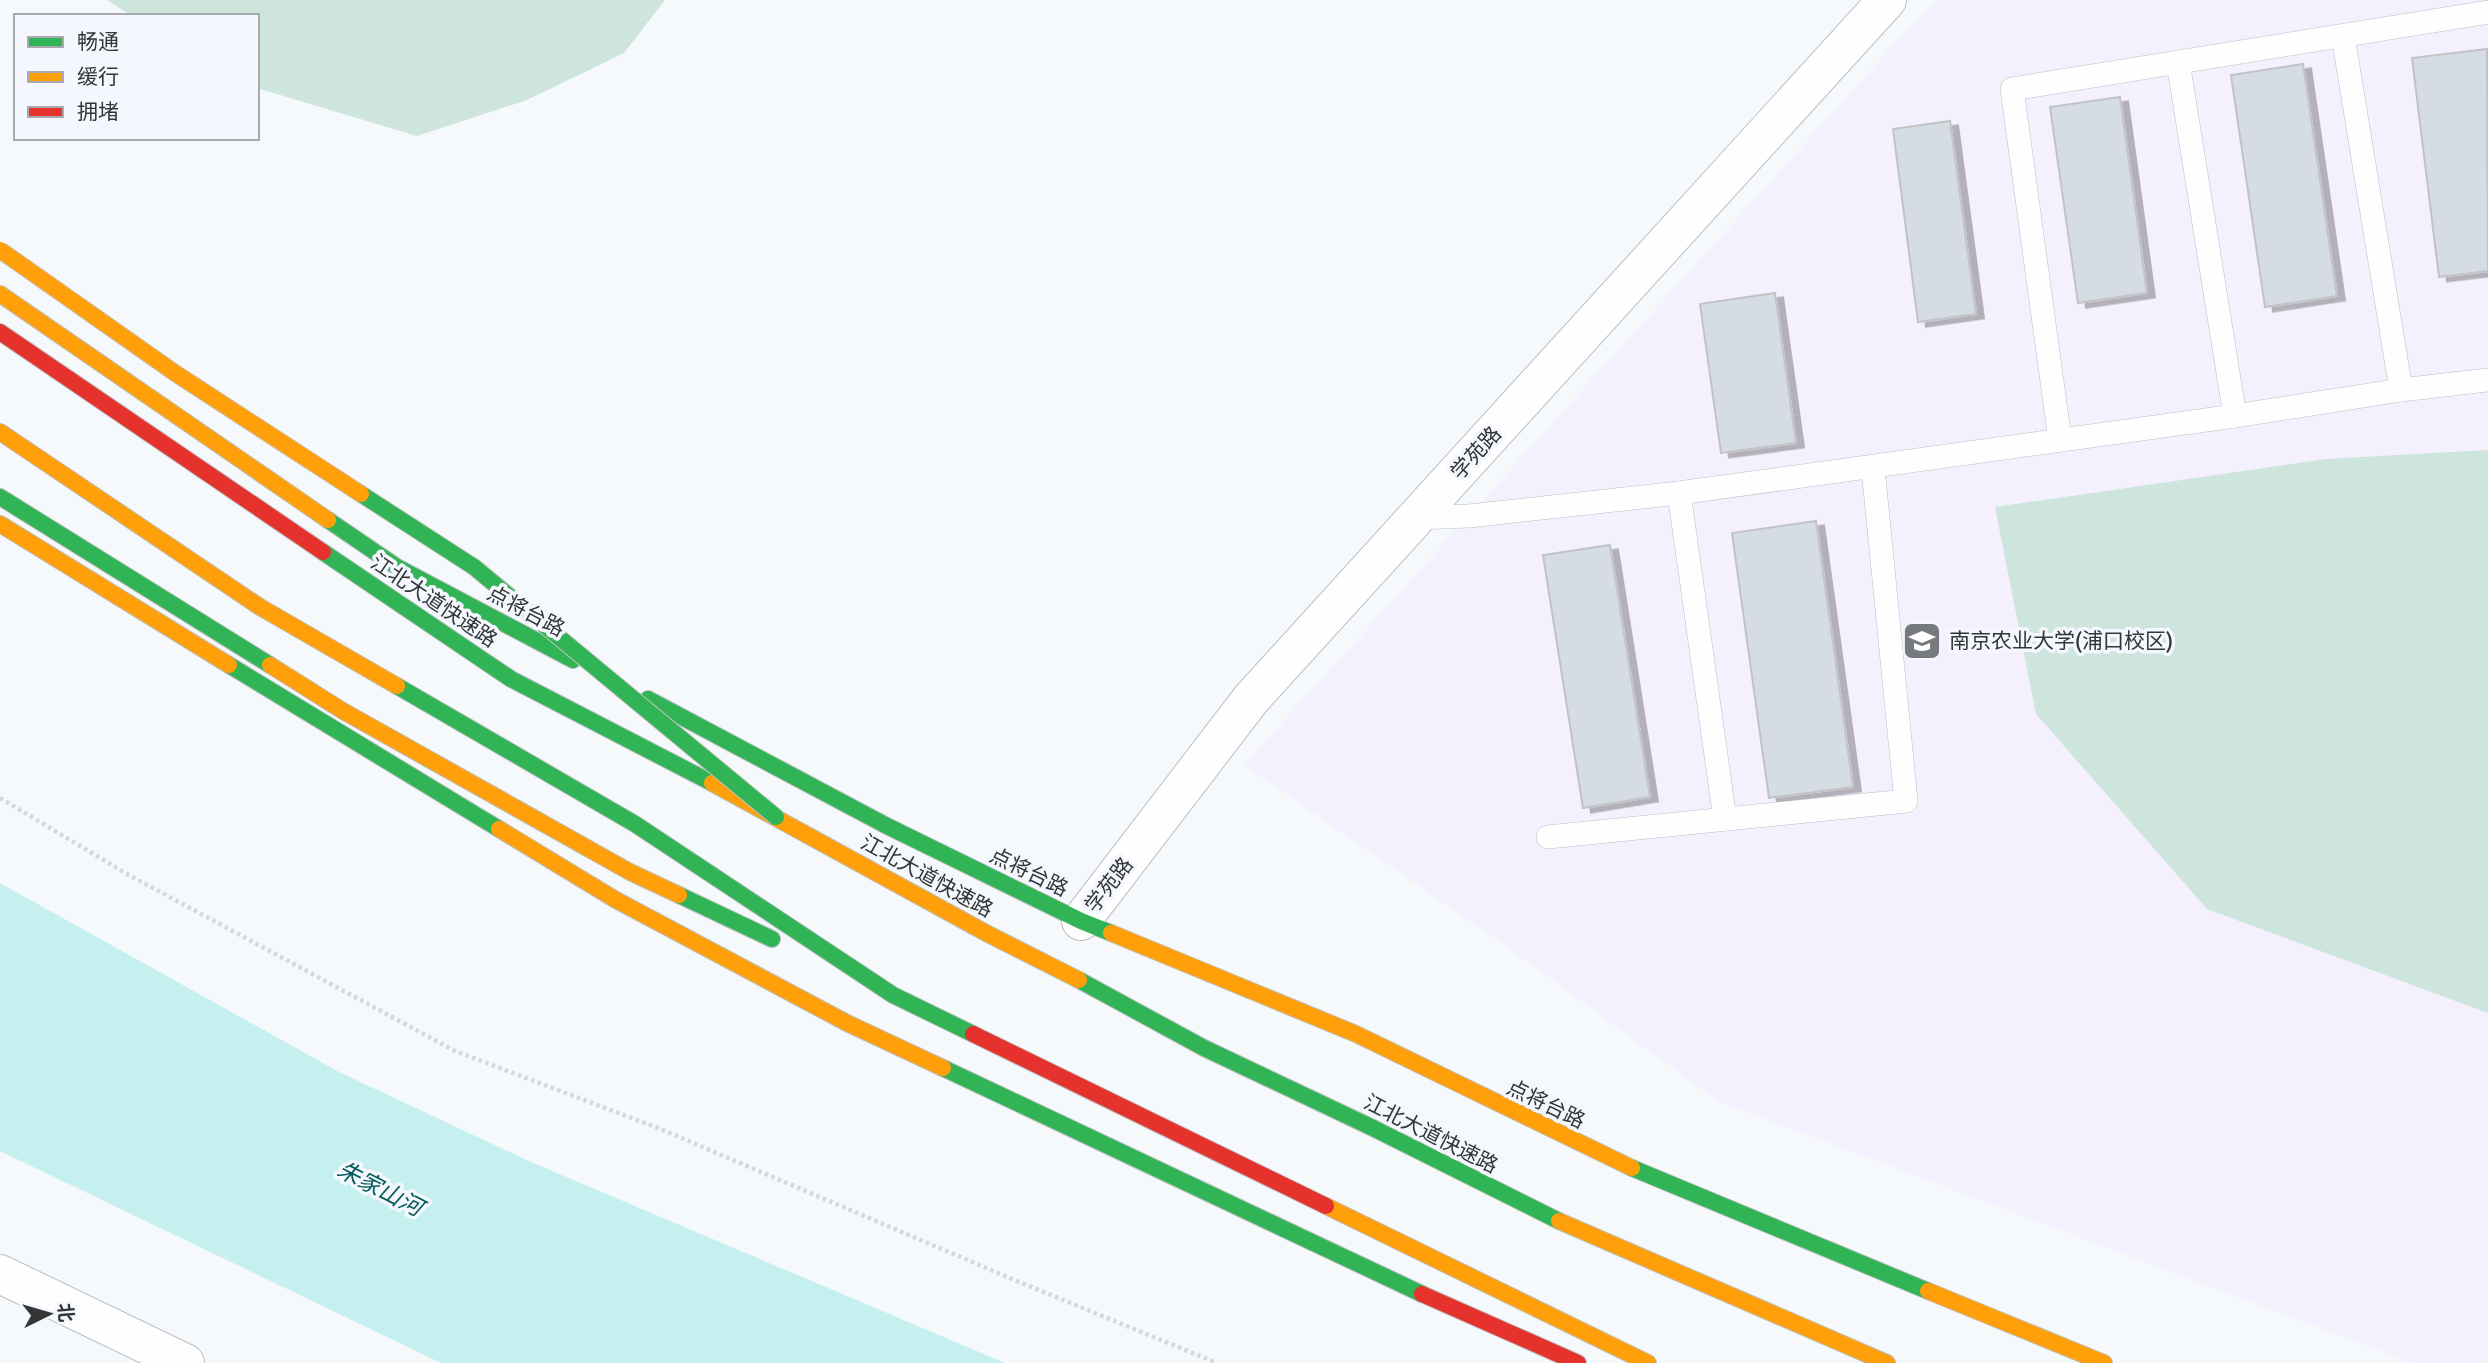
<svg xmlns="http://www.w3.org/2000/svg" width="2488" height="1363" font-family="Signika,'Noto Sans SC',sans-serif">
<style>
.education{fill:#f4f0fd}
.green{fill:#cde5dc}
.water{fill:#c6eff0}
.building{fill:#d5dce4;stroke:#c1c3c5;stroke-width:2;filter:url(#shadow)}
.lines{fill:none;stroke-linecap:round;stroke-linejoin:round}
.lane-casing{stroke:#bdbfc2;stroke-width:24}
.street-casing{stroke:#bdbfc2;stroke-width:40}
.fast-casing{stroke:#bdbfc2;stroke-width:18}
.slow-casing{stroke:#bdbfc2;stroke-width:18}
.jam-casing{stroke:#bdbfc2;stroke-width:18}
.path{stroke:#d7d7d8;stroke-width:4.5;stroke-dasharray:3.5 3.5;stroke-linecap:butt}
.lane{stroke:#fefeff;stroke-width:23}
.street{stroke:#fefeff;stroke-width:38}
.fast{stroke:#30b455;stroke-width:16}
.slow{stroke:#ff9f0a;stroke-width:16}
.jam{stroke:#e5322d;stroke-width:16}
.fast-bridge-casing{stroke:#c8c3c0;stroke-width:18;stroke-linecap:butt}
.slow-bridge-casing{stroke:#c8c3c0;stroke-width:18;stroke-linecap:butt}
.fast-bridge{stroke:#30b455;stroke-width:16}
.slow-bridge{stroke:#ff9f0a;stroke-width:16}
.labels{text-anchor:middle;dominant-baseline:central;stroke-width:7;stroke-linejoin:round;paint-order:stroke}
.street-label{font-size:21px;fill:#333537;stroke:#f4f8fe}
.poi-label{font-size:21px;fill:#333537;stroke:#f4f8fe;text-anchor:start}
.water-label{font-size:23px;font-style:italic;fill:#075b5c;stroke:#f4f8fe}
</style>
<defs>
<filter id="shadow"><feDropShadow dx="8" dy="4.5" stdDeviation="0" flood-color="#0004"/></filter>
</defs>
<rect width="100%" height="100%" fill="#f6f9fc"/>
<polygon class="education" points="1937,0 2488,0 2488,1363 2413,1363 1717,1101 1513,951 1244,765 1908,29"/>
<g class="green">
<polygon points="107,0 665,0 624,53 527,100 417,136 257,88 257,16 132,16"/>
<polygon points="2488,450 2488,1013 2207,909 2036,714 1995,507 2326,459"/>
</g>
<polygon class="water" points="0,883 339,1072 531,1162 1005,1363 441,1363 0,1151"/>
<g class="building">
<polygon points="2487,49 2488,271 2439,277 2412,58"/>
<polygon points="2303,64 2337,296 2265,307 2231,75"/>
<polygon points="2120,97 2147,293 2078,303 2050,107"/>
<polygon points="1950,121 1976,314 1918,322 1893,129"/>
<polygon points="1775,293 1796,443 1721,453 1700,304"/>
<polygon points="1816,521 1853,787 1769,798 1732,533"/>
<polygon points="1610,545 1650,797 1583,808 1543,555"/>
</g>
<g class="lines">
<g class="lane-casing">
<g id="lane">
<polyline points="2343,36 2401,390"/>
<polyline points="2178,62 2235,416"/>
<polyline points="2060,440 2012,89 2488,12"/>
<polyline points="1679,493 1725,819"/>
<polyline points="1417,518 1469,516 1679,493 2235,416 2401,390 2488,380"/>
<polyline points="1548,837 1906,801 1873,468"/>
</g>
</g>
<g class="street-casing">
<g id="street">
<polyline points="1081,921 1251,699 1887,0"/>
<polyline points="0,1274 185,1363"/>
</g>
</g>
<g class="fast-casing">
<g id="fast">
<polyline points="0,497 270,665"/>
<polyline points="328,520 397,567 573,660"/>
<polyline points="323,552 511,679 712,783"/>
<polyline points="229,665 499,829"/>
<polyline points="397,686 635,824 893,995 973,1034"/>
<polyline points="648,699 887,826 1081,921 1111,933"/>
<polyline points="679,895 772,939"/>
<polyline points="1079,980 1204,1048 1373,1128 1559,1221"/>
<polyline points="943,1068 1422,1294"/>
<polyline points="1632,1168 1928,1291"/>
</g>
</g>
<g class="slow-casing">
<g id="slow">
<polyline points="0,294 328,520"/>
<polyline points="0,432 260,607 397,686"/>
<polyline points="0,524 229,665"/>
<polyline points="270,665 343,711 630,872 679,895"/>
<polyline points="712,783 988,934 1079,980"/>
<polyline points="499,829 616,900 847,1023 943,1068"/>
<polyline points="1111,933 1356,1034 1632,1168"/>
<polyline points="1326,1206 1648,1363"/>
<polyline points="1559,1221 1887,1363"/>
<polyline points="1928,1291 2104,1363"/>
</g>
</g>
<g class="jam-casing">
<g id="jam">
<polyline points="0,332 323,552"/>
<polyline points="973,1034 1326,1206"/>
<polyline points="1422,1294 1578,1363"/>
</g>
</g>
<polyline class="path" points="0,798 127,874 455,1051 658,1128 1012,1279 1217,1363"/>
<use href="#lane" class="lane"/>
<use href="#street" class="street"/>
<use href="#fast" class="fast"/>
<use href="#slow" class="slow"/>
<use href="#jam" class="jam"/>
<g class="fast-bridge-casing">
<polyline id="fast-bridge" points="361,494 474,567 776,817"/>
</g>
<g class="slow-bridge-casing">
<polyline id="slow-bridge" points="0,250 175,373 361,494"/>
</g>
<use href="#fast-bridge" class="fast-bridge"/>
<use href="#slow-bridge" class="slow-bridge"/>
</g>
<defs>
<g id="university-square" transform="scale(2.0125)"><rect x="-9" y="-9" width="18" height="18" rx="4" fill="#777a7c" stroke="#f4f8fe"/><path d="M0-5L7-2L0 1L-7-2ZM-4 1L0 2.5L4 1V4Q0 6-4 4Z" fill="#fff"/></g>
</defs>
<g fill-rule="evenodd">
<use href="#university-square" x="1922" y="641"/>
</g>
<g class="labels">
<g class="street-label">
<text transform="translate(1476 453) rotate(-48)">学苑路</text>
<text transform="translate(434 601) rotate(34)">江北大道快速路</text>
<text transform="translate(526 611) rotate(28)">点将台路</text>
<text transform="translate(1029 872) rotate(26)">点将台路</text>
<text transform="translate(927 876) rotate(29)">江北大道快速路</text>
<text transform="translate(1109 885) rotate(-52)">学苑路</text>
<text transform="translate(1546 1104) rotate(26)">点将台路</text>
<text transform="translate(1431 1134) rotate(27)">江北大道快速路</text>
</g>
<g class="poi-label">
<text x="1949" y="641">南京农业大学(浦口校区)</text>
</g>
<g class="water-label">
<text transform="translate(380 1189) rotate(27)">朱家山河</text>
</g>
</g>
<rect x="14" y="14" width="245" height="126" fill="#f4f8fe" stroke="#a7aaae" stroke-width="2"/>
<rect x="28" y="37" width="35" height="10" fill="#30b455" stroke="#a7aaae" stroke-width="2"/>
<text x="77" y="49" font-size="21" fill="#333537">畅通</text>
<rect x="28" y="72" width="35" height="10" fill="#ff9f0a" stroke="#a7aaae" stroke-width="2"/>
<text x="77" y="84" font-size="21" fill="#333537">缓行</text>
<rect x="28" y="107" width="35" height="10" fill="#e5322d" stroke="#a7aaae" stroke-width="2"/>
<text x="77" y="119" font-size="21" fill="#333537">拥堵</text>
<g transform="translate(49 1314) rotate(85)" stroke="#f4f8fe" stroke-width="5" paint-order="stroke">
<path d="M0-5L12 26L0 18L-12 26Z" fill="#333537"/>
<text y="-10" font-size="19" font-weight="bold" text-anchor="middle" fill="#333537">北</text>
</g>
</svg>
